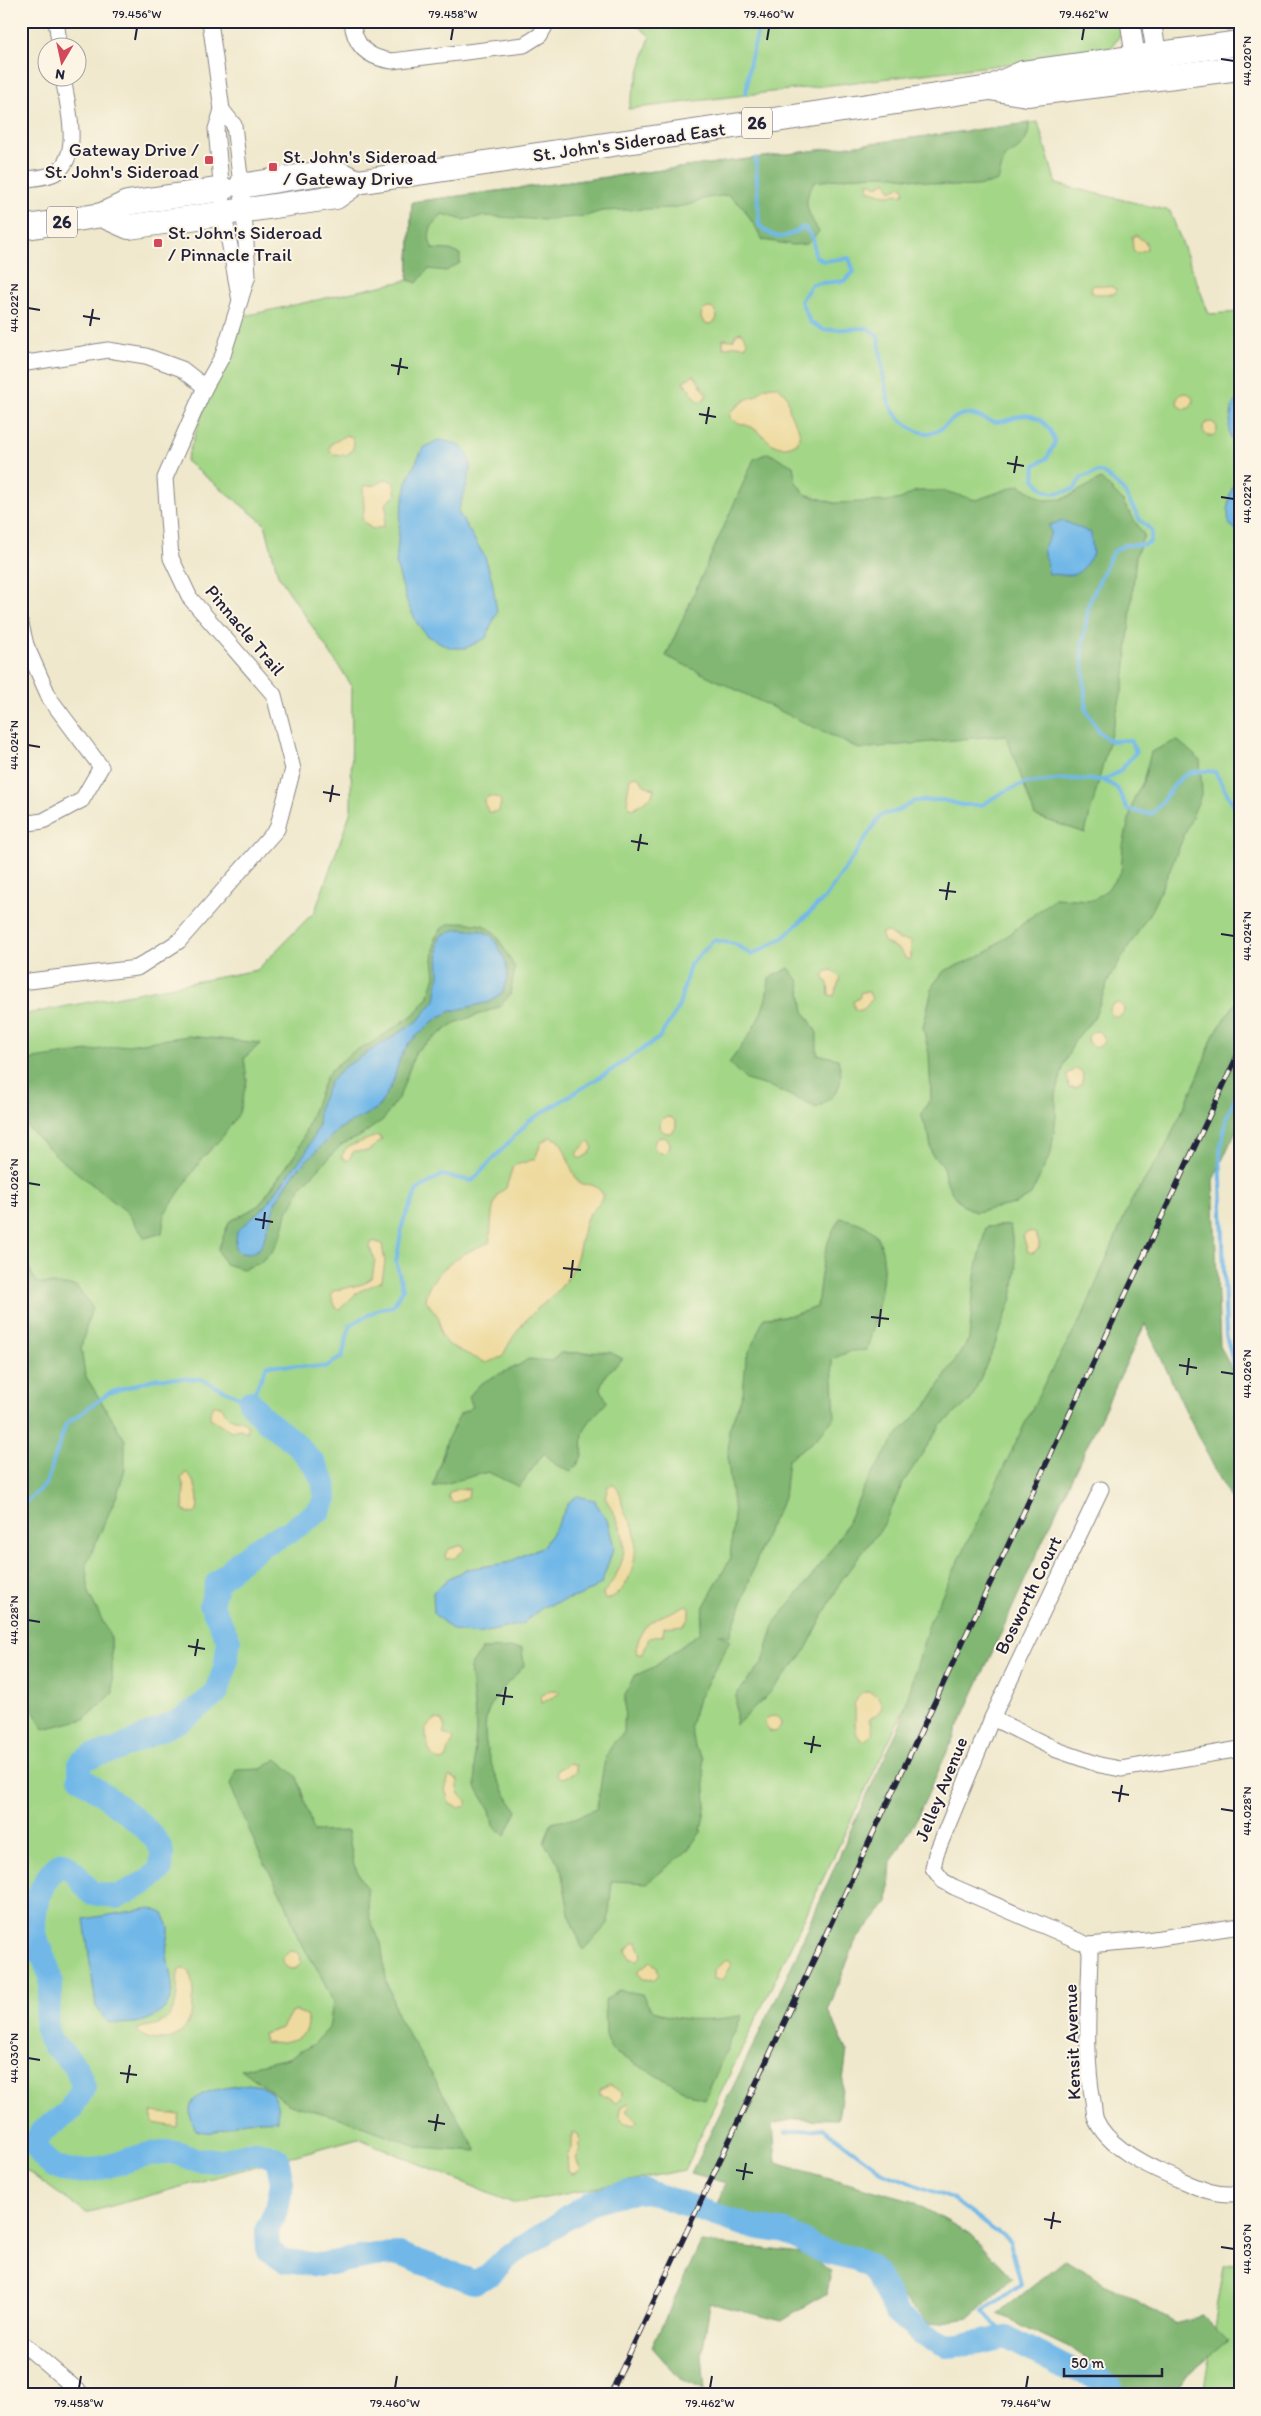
<svg xmlns="http://www.w3.org/2000/svg" width="1261" height="2416" font-family="Itim,sans-serif">
<style>
.green{fill:#a3d686;stroke:#627c60}
.forest{fill:#82b773;stroke:#526c57}
.sand{fill:#eeda9e;stroke:#887e6c}
.water{fill:#71b8e8;stroke:#4a6d92}
.lines{fill:none;stroke-linecap:round;stroke-linejoin:round}
.stream{stroke:#71b8e8;stroke-width:4}
.river{stroke:#71b8e8;stroke-width:24}
.minor-casing{stroke:#888584;stroke-width:17}
.tertiary-casing{stroke:#888584;stroke-width:21}
.primary-casing{stroke:#888584;stroke-width:26}
.minor{stroke:#fff;stroke-width:15}
.tertiary{stroke:#fff;stroke-width:19}
.primary{stroke:#fff;stroke-width:24}
.rail-casing{stroke:#22223b;stroke-width:5.5}
.rail{stroke:#fcf5e5;stroke-width:4;stroke-dasharray:11;stroke-linecap:butt}
.ticks{fill:none;stroke:#22223b;stroke-width:2}
.poi-dot{fill:#d1495b;stroke:#fcf5e5;stroke-width:2}
.labels{text-anchor:middle;dominant-baseline:central;stroke-width:4;stroke-linejoin:round;paint-order:stroke}
.shield{fill:#fcf5e5;stroke:#63616e;stroke-width:1}
.shield-label{font-size:18px;font-weight:bold;fill:#22223b}
.street-label{font-size:19px;fill:#22223b;stroke:#fcf5e5}
.poi-label{font-size:19px;fill:#22223b;stroke:#fcf5e5;text-anchor:start}
.neatline{fill:none;stroke:#22223b;stroke-width:2}
.ticks-label{font-size:12px;text-anchor:middle;fill:#22223b}
</style>
<rect width="100%" height="100%" fill="#fcf5e5"/>
<filter id="ink" filterUnits="userSpaceOnUse"><feTurbulence type="fractalNoise" baseFrequency=".02" numOctaves="2"/><feDisplacementMap in="SourceGraphic" scale="10" xChannelSelector="R" yChannelSelector="G"/><feConvolveMatrix kernelMatrix="1 2 1 2 8 2 1 2 1" color-interpolation-filters="sRGB"/></filter>
<filter id="wash" filterUnits="userSpaceOnUse"><feTurbulence type="fractalNoise" baseFrequency=".0096" numOctaves="4" result="noise"/><feDisplacementMap in="SourceGraphic" scale="20" xChannelSelector="R" yChannelSelector="G"/><feGaussianBlur stdDeviation="1.12" result="paint"/><feColorMatrix in="noise" values="0 0 0 0 0 0 0 0 0 0 0 0 0 0 0 0 0 1.4 0 .05"/><feComposite in="paint" operator="in"/></filter>
<g filter="url(#wash)">
<rect width="100%" height="100%" fill="#efe8cc"/>
<g class="green">
<polygon points="631,21 1120,21 1121,33 1109,52 628,109 650,36"/>
<polygon points="1038,122 1056,184 1170,211 1209,314 1240,312 1240,1035 1125,1246 684,2170 515,2204 358,2138 86,2213 21,2167 21,1015 257,970 315,911 351,811 352,686 278,575 265,524 186,461 235,318 408,280 412,202"/>
<polygon points="1240,2262 1240,2395 1203,2395 1224,2266"/>
</g>
<g class="forest">
<path d="M1029,123C1030,140 1020,150 1005,156L998,181C958,196 920,176 879,175C858,175 835,180 814,182C801,203 808,212 819,232L807,244L793,245L763,240L743,207L728,195L707,198L688,205L670,208L602,211L586,216L544,220L485,216L463,220L443,214C431,223 425,235 433,249L450,250L460,254V263L446,271L428,269L417,283L408,280L412,202Z"/>
<polygon points="768,453 793,466 796,482 805,494 834,503 889,501 901,499 916,491 944,491 976,500 1019,485 1045,500 1063,499 1101,479 1121,499 1144,535 1136,556 1124,684 1085,833 1035,816 1006,735 859,749 666,656 754,459"/>
<polygon points="1177,740 1200,760 1202,793 1167,876 1152,909 1109,979 1094,1018 1075,1040 1064,1064 1056,1095 1056,1117 1051,1153 1031,1195 1016,1204 976,1212 962,1205 952,1193 945,1178 943,1165 932,1155 929,1136 921,1114 931,1098 929,1054 923,1027 933,985 944,971 984,954 1055,898 1093,900 1107,890 1121,872 1123,846 1134,798 1143,782 1151,752"/>
<polygon points="462,922 483,925 495,933 515,968 510,995 499,1007 455,1023 416,1051 400,1095 384,1119 362,1135 341,1145 300,1188 294,1203 288,1209 282,1234 272,1252 258,1264 243,1269 225,1264 218,1250 229,1222 259,1205 298,1150 319,1095 327,1075 333,1068 354,1051 370,1044 413,1015 428,998 435,976 433,960 435,938 441,929 448,924"/>
<path d="M789,968L799,981L804,1011L817,1033V1054L838,1059C845,1085 839,1093 817,1108L774,1088L746,1080L729,1063C751,1033 766,1015 769,978Z"/>
<path d="M1240,996V1122L1213,1180L1220,1346L1240,1386V1518L1191,1422L1145,1324L1059,1505L917,1818L891,1862L888,1902L855,1942L828,2011L847,2050L838,2120L795,2119L773,2124L776,2163L911,2201L972,2235L1012,2278L970,2318L929,2324C905,2301 881,2270 852,2255C809,2232 758,2231 717,2204L726,2183L691,2173L788,1974L851,1829L900,1725L930,1620L1045,1382L1083,1315L1130,1203L1165,1148L1200,1072L1213,1036Z"/>
<polygon points="188,1036 261,1043 244,1058 247,1080 239,1113 223,1136 201,1160 165,1213 162,1233 145,1238 127,1212 61,1160 21,1121 21,1061"/>
<path d="M840,1218C854,1221 869,1224 877,1237C893,1260 874,1324 867,1350L851,1351L832,1359L835,1417L815,1440L788,1459L784,1498L765,1536L730,1636L719,1634L730,1641L697,1702L690,1726L694,1746L703,1758L706,1803L701,1832L686,1852L647,1883L612,1881L608,1924L583,1950L570,1918L560,1865L544,1843L551,1823L575,1818L596,1809C604,1781 599,1750 624,1733L625,1695L634,1676L654,1667L699,1633L704,1606L730,1559L734,1514L728,1462L729,1429L743,1393L746,1359L764,1318L793,1315L817,1307C821,1275 822,1245 840,1218Z"/>
<polygon points="1010,1225 1017,1267 1012,1298 997,1340 971,1400 941,1425 903,1483 883,1526 842,1579 804,1653 766,1697 736,1725 736,1695 763,1662 775,1622 810,1579 843,1532 864,1487 895,1438 928,1403 969,1339 975,1276 986,1227"/>
<polygon points="21,1254 37,1283 76,1286 92,1307 81,1347 85,1375 125,1440 125,1469 117,1495 86,1565 89,1594 111,1638 113,1693 85,1719 43,1729 21,1688"/>
<path d="M610,1352L623,1359L606,1374L600,1387L607,1402C600,1410 591,1418 586,1427C577,1442 591,1454 571,1471L556,1465L544,1453L519,1487L488,1472L433,1487L447,1440L460,1414L473,1407L469,1397C484,1374 507,1375 528,1359L553,1361L560,1353Z"/>
<path d="M522,1648L524,1666C513,1678 491,1698 487,1715C479,1749 498,1784 517,1811L505,1836L493,1826L490,1810L476,1787L474,1756L476,1727L470,1667L482,1649Z"/>
<polygon points="277,1759 297,1777 314,1832 348,1831 354,1865 367,1889 369,1917 381,1943 386,1978 398,2017 477,2151 419,2147 340,2118 289,2104 241,2069 288,2058 314,2044 329,2028 333,2002 319,1972 299,1940 286,1904 257,1848 230,1785 236,1770 261,1769"/>
<path d="M619,1990L642,1994C644,1998 647,2004 650,2007C666,2023 721,2021 742,2015L705,2099L694,2096L612,2051L606,2036L605,2001Z"/>
<polygon points="701,2242 810,2254 831,2272 827,2293 782,2321 710,2303 702,2355 705,2390 680,2379 652,2347"/>
<polygon points="1065,2260 1175,2323 1202,2316 1227,2341 1188,2374 1173,2395 1119,2395 1108,2373 1071,2349 998,2314"/>
</g>
<g class="sand">
<polygon points="886,181 891,191 901,186 904,188 904,194 884,195 868,190 868,183 872,183 876,187"/>
<polygon points="1136,235 1146,243 1147,249 1137,253 1133,251 1132,237"/>
<polygon points="1096,285 1112,287 1116,289 1115,294 1095,294 1091,291 1092,286"/>
<circle cx="709" cy="316" r="8"/>
<polygon points="741,332 747,341 746,347 737,345 723,348 723,339 733,340 736,334"/>
<polygon points="694,375 707,395 703,400 698,401 683,381"/>
<path d="M771,386H777C794,399 785,403 792,417C797,428 803,430 797,443C773,456 769,436 751,427C743,423 735,424 730,417V412L747,399L756,396L764,388Z"/>
<circle cx="1185" cy="401" r="8"/>
<circle cx="1210" cy="429" r="7"/>
<polygon points="346,435 352,437 354,444 352,451 346,455 333,454 329,450 331,444"/>
<polygon points="387,479 394,483 396,495 385,504 387,512 383,527 372,529 362,520 364,509 363,486 375,485"/>
<polygon points="635,776 639,777 644,785 654,789 652,796 633,809 629,808 627,796 630,778"/>
<polygon points="490,796 499,798 501,802 499,811 489,813 484,803 484,799"/>
<polygon points="888,932 900,940 911,941 911,959 907,960 900,950 884,942 881,933"/>
<polygon points="832,970 840,978 834,996 829,995 828,984 823,976 826,971"/>
<path d="M861,992H869L872,999C867,1005 865,1012 855,1010L853,1002L859,998Z"/>
<circle cx="1117" cy="1010" r="7"/>
<circle cx="1096" cy="1039" r="8"/>
<polygon points="1077,1068 1083,1073 1082,1083 1076,1088 1069,1088 1067,1074"/>
<circle cx="668" cy="1125" r="8"/>
<polygon points="379,1135 382,1140 368,1151 354,1151 348,1161 341,1157 347,1147"/>
<path d="M550,1137L559,1140C568,1154 570,1171 580,1184C592,1184 597,1185 603,1195C600,1206 589,1211 586,1220C578,1248 580,1263 561,1287C552,1298 542,1304 533,1313C520,1325 510,1341 502,1357L486,1363L449,1345L441,1335L439,1318L425,1299C429,1273 465,1250 489,1243C493,1224 488,1199 506,1188L513,1166L535,1159L541,1143Z"/>
<circle cx="662" cy="1145" r="8"/>
<polygon points="589,1141 593,1148 590,1153 580,1159 576,1154"/>
<polygon points="1028,1232 1035,1233 1039,1241 1039,1248 1033,1253 1028,1252 1023,1236"/>
<polygon points="373,1241 382,1244 385,1262 382,1281 358,1292 340,1309 336,1308 331,1295 333,1291 363,1284 372,1278 375,1259 369,1247"/>
<path d="M214,1405L221,1406C223,1409 226,1415 228,1416C237,1422 249,1417 247,1432L240,1429L231,1431L210,1418V1411Z"/>
<path d="M186,1472C196,1482 200,1497 197,1511L194,1514L183,1511L184,1486L181,1479Z"/>
<path d="M614,1485C623,1493 620,1502 625,1513C628,1519 633,1523 634,1530C639,1554 632,1593 605,1600L603,1594C632,1558 629,1536 605,1498L608,1486Z"/>
<polygon points="459,1489 469,1489 468,1498 453,1503 448,1497 450,1492"/>
<polygon points="462,1545 465,1549 455,1558 446,1559 445,1555 449,1549"/>
<path d="M686,1605L689,1607V1617L684,1625L664,1627L663,1635L649,1638L643,1654H637C635,1648 637,1647 638,1642C643,1618 667,1616 686,1605Z"/>
<polygon points="550,1690 557,1690 560,1693 542,1703 541,1696"/>
<path d="M866,1692C877,1692 880,1698 882,1708L877,1714L869,1719L873,1734L864,1741C850,1735 858,1716 854,1704L861,1693Z"/>
<circle cx="773" cy="1724" r="8"/>
<path d="M436,1719L441,1720L445,1727L443,1734L452,1737L454,1740L447,1751V1758L442,1761C428,1759 425,1739 426,1727Z"/>
<polygon points="570,1763 576,1765 576,1772 563,1778 557,1776 557,1770"/>
<path d="M449,1776L458,1780C457,1790 459,1795 467,1801V1806L458,1808L450,1804L445,1790Z"/>
<polygon points="634,1942 637,1942 642,1955 638,1960 630,1959 626,1951"/>
<circle cx="292" cy="1960" r="9"/>
<polygon points="727,1959 732,1963 722,1980 714,1979 714,1970"/>
<polygon points="650,1961 657,1967 659,1974 654,1980 643,1979 637,1972"/>
<path d="M181,1969L189,1970C194,1989 196,2007 187,2025C179,2042 148,2046 137,2030C145,2025 153,2027 160,2023C180,2013 176,1992 178,1973Z"/>
<path d="M296,2011L306,2015C316,2040 282,2044 265,2042L263,2034L282,2028L290,2014Z"/>
<polygon points="610,2085 622,2092 621,2100 615,2103 608,2097 600,2095 600,2090"/>
<polygon points="628,2103 630,2106 626,2111 637,2120 634,2125 625,2123 619,2117 620,2108"/>
<polygon points="151,2112 180,2115 177,2127 153,2123"/>
<polygon points="572,2132 578,2134 581,2142 578,2145 581,2149 576,2159 581,2170 573,2174 568,2172 567,2156 572,2148"/>
</g>
<g class="water">
<path d="M1236,401H1240V452C1229,439 1227,432 1231,416C1232,410 1231,405 1236,401Z"/>
<path d="M438,440C487,445 468,479 458,512L485,557L492,580L497,612L486,638L466,648H451L427,636L417,623L407,602L396,564L400,517L408,478L423,448Z"/>
<path d="M1240,473V533L1229,524C1226,503 1229,491 1240,473Z"/>
<path d="M1064,521L1091,533L1093,554C1078,578 1076,576 1049,574L1043,549L1051,533L1049,525Z"/>
<polygon points="458,929 481,931 491,935 496,942 505,960 508,974 503,992 490,1002 452,1011 437,1018 409,1043 400,1058 392,1085 378,1108 339,1129 296,1171 276,1201 263,1243 259,1249 249,1254 240,1253 235,1248 237,1231 264,1207 306,1152 318,1127 319,1107 330,1082 343,1068 418,1021 435,1000 439,975 438,942 442,935"/>
<polygon points="577,1496 594,1500 607,1520 614,1547 601,1584 582,1595 543,1607 522,1624 478,1634 454,1631 434,1614 433,1592 449,1578 467,1569 507,1563 543,1546 556,1527 569,1502"/>
<path d="M151,1908L163,1913C165,1918 168,1923 169,1928C170,1936 165,1945 167,1954C168,1964 171,1974 172,1984C174,2019 135,2028 107,2022L96,2006L84,1919Z"/>
<path d="M248,2084L261,2086L272,2093L278,2108V2120C266,2122 254,2119 242,2122C225,2126 215,2137 196,2130C173,2088 223,2090 248,2084Z"/>
</g>
<g class="lines">
<g class="stream">
<polyline points="746,94 750,61 761,21"/>
<path d="M756,158L759,225C776,242 785,239 804,227L813,238L815,256L824,261L849,258L854,272L844,281L812,284L801,301L810,322L824,330L868,328L878,336C881,353 884,391 890,405C895,418 917,436 932,433C944,430 949,419 961,415C972,411 983,420 994,422C1003,423 1011,419 1020,416C1038,412 1052,428 1055,443L1047,458L1035,465L1034,479C1047,496 1054,495 1074,489L1082,477L1098,472L1104,473L1123,490L1140,520L1152,531L1150,542L1143,545H1124L1112,553L1089,603L1082,648L1086,710L1099,732L1110,741L1131,740L1136,752L1119,772L1103,780"/>
<polyline points="1240,1085 1227,1117 1220,1151 1226,1334 1240,1393"/>
<path d="M21,1506L46,1484L66,1424L109,1393L157,1378L200,1379L250,1402L267,1365L325,1367L342,1357L350,1325L379,1309L393,1306L403,1289L396,1262L403,1222L417,1190L442,1175L472,1181L529,1121L613,1069L659,1038L678,1009L690,965L714,940L735,944L752,955L784,937L826,897L881,815L898,811L915,801L942,800L962,805H982L1003,792L1026,783L1065,779L1103,780L1117,788L1128,810L1152,814C1176,788 1176,766 1215,772L1233,804L1240,812"/>
<polyline points="786,2133 823,2128 881,2171 952,2199 1010,2242 1021,2284 983,2311 1006,2337"/>
</g>
<path class="river" d="M250,1402L264,1419L294,1442L315,1465L324,1483L325,1498L320,1510L289,1532L262,1545L240,1561L217,1583L211,1604L229,1641L225,1668L216,1694L183,1719L116,1750L91,1756L80,1763V1777C98,1792 159,1831 162,1853C162,1858 161,1864 161,1869L148,1881L117,1897L91,1893L74,1872L63,1863C41,1874 30,1914 36,1938C41,1955 50,1967 51,1985C52,2004 40,2023 51,2041C57,2051 69,2057 75,2066C79,2072 81,2081 84,2087L69,2112L42,2131L35,2143C60,2203 128,2150 169,2152C178,2152 187,2158 195,2159C205,2161 220,2161 229,2159C238,2157 247,2153 255,2152C262,2152 271,2157 277,2159L282,2182L277,2209L267,2229L268,2251L285,2261L320,2265L375,2255L399,2254L474,2282L489,2275L505,2259L592,2202L621,2194L646,2191L748,2226L786,2232L819,2250L857,2259L874,2270L897,2313L922,2334L947,2346L979,2343L1006,2337L1068,2369L1097,2377L1110,2388L1113,2395"/>
</g>
</g>
<g filter="url(#ink)">
<g class="lines">
<g class="minor-casing">
<g id="minor">
<polyline points="56,21 60,48"/>
<polyline points="210,21 222,110 216,129 224,214 240,301"/>
<path d="M352,21C354,47 369,58 392,61L524,45L540,35L548,21"/>
<path d="M21,180C31,178 47,178 55,173C83,156 67,104 63,78"/>
<polyline points="21,364 108,350 146,356 182,369 205,387 165,478 171,558 190,598 274,695 293,769 277,829 179,941 137,968 21,982"/>
<polyline points="205,387 223,355 248,275 244,211 234,125 222,110"/>
<polyline points="21,624 26,645 50,699 101,767 82,800 43,821 21,824"/>
<polyline points="1101,1489 992,1718 936,1854 933,1868 943,1881 954,1887 1088,1945 1147,1940 1240,1926"/>
<polyline points="992,1718 1057,1750 1100,1765 1121,1769 1240,1749"/>
<path d="M1088,1945L1090,1953C1089,2002 1084,2053 1093,2101C1094,2107 1094,2115 1096,2120C1108,2147 1145,2165 1171,2176C1192,2185 1216,2198 1240,2193"/>
<polyline points="21,2342 83,2395"/>
</g>
</g>
<g class="tertiary-casing">
<g id="tertiary">
<polyline points="1130,21 1137,69"/>
<polyline points="1151,21 1159,67"/>
</g>
</g>
<g class="primary-casing">
<g id="primary">
<polyline points="990,88 1027,94 1240,68"/>
<polyline points="241,186 334,171 357,182"/>
<polyline points="102,215 129,227 336,197 357,182 990,88 1023,73 1240,43"/>
<polyline points="21,228 102,215 127,203 223,189"/>
</g>
</g>
<use href="#minor" class="minor"/>
<use href="#tertiary" class="tertiary"/>
<use href="#primary" class="primary"/>
<g class="rail-casing">
<polyline id="rail" points="610,2395 1240,1050"/>
</g>
<use href="#rail" class="rail"/>
</g>
</g>
<path class="ticks" d="M135,40L137,28M451,40L453,28M767,40L769,28M1082,40L1084,28M1221,59L1234,61M28,308L40,310M83,316L100,319M90,326L93,309M391,365L408,368M398,375L401,358M699,414L716,417M706,424L709,407M1007,463L1024,466M1014,473L1017,456M1221,497L1234,499M28,745L40,747M323,792L340,795M330,802L333,785M631,841L648,844M638,851L641,834M939,890L956,892M946,900L949,882M1221,934L1234,936M28,1183L40,1185M255,1219L273,1222M263,1229L265,1212M563,1268L581,1270M571,1278L573,1260M871,1317L889,1319M879,1327L881,1309M1179,1365L1197,1368M1221,1372L1234,1374M1187,1375L1189,1358M28,1620L40,1622M188,1646L205,1649M195,1656L198,1639M496,1695L513,1697M503,1705L506,1687M804,1743L821,1746M811,1753L814,1736M1112,1792L1129,1795M1119,1802L1122,1785M1221,1809L1234,1811M28,2058L40,2060M120,2073L137,2075M127,2083L130,2065M428,2121L445,2124M435,2131L438,2114M736,2170L753,2173M743,2180L746,2163M1044,2219L1061,2222M1051,2229L1054,2212M1221,2247L1234,2249M79,2388L81,2376M395,2388L397,2376M710,2388L712,2376M1026,2388L1028,2376"/>
<g class="poi-dot">
<rect x="204" y="155" width="10" height="10" rx="2.5"/>
<rect x="268" y="162" width="10" height="10" rx="2.5"/>
<rect x="153" y="238" width="10" height="10" rx="2.5"/>
</g>
<g class="labels">
<g class="shield">
<rect x="742" y="107.5" width="30" height="31" rx="4"/>
<rect x="47" y="206.5" width="30" height="31" rx="4"/>
</g>
<g class="shield-label">
<text x="757" y="123">26</text>
<text x="62" y="222">26</text>
</g>
<g class="street-label">
<text transform="translate(629 142) rotate(-8)">St. John's Sideroad East</text>
<text transform="translate(245 630) rotate(50)">Pinnacle Trail</text>
<text transform="translate(1028 1595) rotate(-64)">Bosworth Court</text>
<text transform="translate(941 1789) rotate(-68)">Jelley Avenue</text>
<text transform="translate(1072 2042) rotate(-92)">Kensit Avenue</text>
</g>
<g class="poi-label">
<text x="199" y="149" text-anchor="end">Gateway Drive /<tspan x="199" dy="22">St. John's Sideroad</tspan></text>
<text x="283" y="156">St. John's Sideroad<tspan x="283" dy="22">/ Gateway Drive</tspan></text>
<text x="168" y="232">St. John's Sideroad<tspan x="168" dy="22">/ Pinnacle Trail</tspan></text>
</g>
</g>
<rect width="1261" height="2416" fill="none" stroke="#fcf5e5" stroke-width="55"/>
<g transform="translate(62 62) rotate(189)"><circle r="24" fill="#fcf5e5" stroke="#a5a1a1"/>
<path d="M0-4L9 19L0 12L-9 19Z" fill="#d1495b"/>
<text y="-8" font-size="14" font-weight="bold" text-anchor="middle" fill="#22223b">N</text>
</g>
<path d="M1064 2368v8h98v-8" fill="none" stroke="#22223b" stroke-width="2.5"/>
<text x="1071" y="2368" font-size="15" fill="#22223b" stroke="#fcf5e5" stroke-width="4" paint-order="stroke">50 m</text>
<rect x="28" y="28" width="1206" height="2360" class="neatline"/>
<g class="ticks-label">
<text x="137" y="18">79.456°W</text>
<text x="453" y="18">79.458°W</text>
<text x="769" y="18">79.460°W</text>
<text x="1084" y="18">79.462°W</text>
<text transform="translate(1247 61) rotate(-90)" y="4">44.020°N</text>
<text transform="translate(14 308) rotate(-90)" y="4">44.022°N</text>
<text transform="translate(1247 499) rotate(-90)" y="4">44.022°N</text>
<text transform="translate(14 745) rotate(-90)" y="4">44.024°N</text>
<text transform="translate(1247 936) rotate(-90)" y="4">44.024°N</text>
<text transform="translate(14 1183) rotate(-90)" y="4">44.026°N</text>
<text transform="translate(1247 1374) rotate(-90)" y="4">44.026°N</text>
<text transform="translate(14 1620) rotate(-90)" y="4">44.028°N</text>
<text transform="translate(1247 1811) rotate(-90)" y="4">44.028°N</text>
<text transform="translate(14 2058) rotate(-90)" y="4">44.030°N</text>
<text transform="translate(1247 2249) rotate(-90)" y="4">44.030°N</text>
<text x="79" y="2407">79.458°W</text>
<text x="395" y="2407">79.460°W</text>
<text x="710" y="2407">79.462°W</text>
<text x="1026" y="2407">79.464°W</text>
</g>
</svg>
